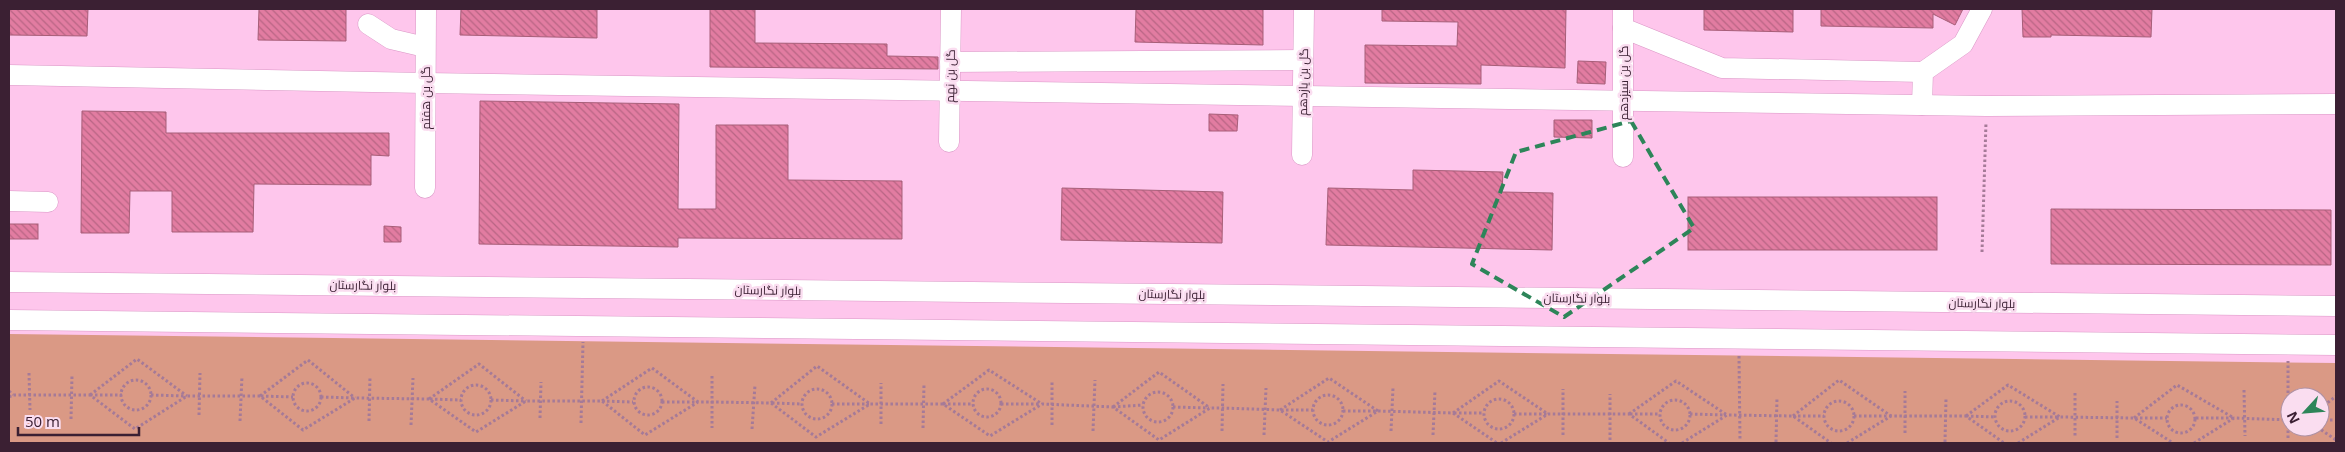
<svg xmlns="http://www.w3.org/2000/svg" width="2345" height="452" font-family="'Open Sans',Cairo,sans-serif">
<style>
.green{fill:#da9985;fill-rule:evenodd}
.building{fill:url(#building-back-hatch);stroke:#a75e78}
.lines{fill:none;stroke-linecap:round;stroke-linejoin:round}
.minor-casing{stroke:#da97c6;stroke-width:21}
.path{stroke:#a57a98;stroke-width:3;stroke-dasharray:2.5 2.5;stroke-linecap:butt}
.minor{stroke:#fff;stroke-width:20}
.marked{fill:none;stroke:#2d8559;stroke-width:4;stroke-dasharray:10 6;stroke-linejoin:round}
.labels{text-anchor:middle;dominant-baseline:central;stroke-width:5;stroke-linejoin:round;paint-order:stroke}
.street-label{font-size:12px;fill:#3b2033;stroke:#faddf0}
</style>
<defs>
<pattern id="building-back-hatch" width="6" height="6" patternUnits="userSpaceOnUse" patternTransform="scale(1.25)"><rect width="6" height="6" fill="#e27ca1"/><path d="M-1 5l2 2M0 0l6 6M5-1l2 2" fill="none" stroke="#b86584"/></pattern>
</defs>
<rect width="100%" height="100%" fill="#fec6ec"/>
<path class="green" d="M9,334L2336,363V443H9ZM2290,397H2320V427H2290Z"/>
<g class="building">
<polygon points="9,9 88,9 87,36 9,35"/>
<polygon points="259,9 346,9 346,41 258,40"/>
<polygon points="461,9 597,9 597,38 460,35"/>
<polygon points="710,9 755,9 755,43 887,44 887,56 938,57 938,69 710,67"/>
<polygon points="1136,9 1263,9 1263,45 1135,42"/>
<polygon points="1382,9 1566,9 1565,68 1481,65 1481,84 1365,83 1365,45 1457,46 1458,22 1382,21"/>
<polygon points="1704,9 1793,9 1793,32 1704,30"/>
<polygon points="1821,9 1963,9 1955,25 1933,14 1933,28 1821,26"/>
<polygon points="2022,9 2152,9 2151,37 2051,35 2051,37 2023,37"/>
<polygon points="1578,61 1606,62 1605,84 1577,83"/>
<polygon points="480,101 679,104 678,209 716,209 716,125 788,125 788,180 902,181 902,239 678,238 678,247 479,244"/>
<polygon points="82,111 166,112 166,133 389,133 389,156 371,155 371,185 254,184 253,232 172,232 172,191 130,191 129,233 81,233"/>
<polygon points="1209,114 1238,115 1237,131 1209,131"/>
<polygon points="1554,120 1592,120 1592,138 1554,137"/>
<polygon points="1413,170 1503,172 1502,192 1553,193 1552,250 1326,245 1328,188 1413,190"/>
<polygon points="1062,188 1223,192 1222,243 1061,240"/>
<rect x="1688" y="197" width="249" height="53"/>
<polygon points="2051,209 2331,210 2331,265 2051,264"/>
<rect x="9" y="224" width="29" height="15"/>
<polygon points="384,226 401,227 401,242 384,242"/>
</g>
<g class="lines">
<g class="minor-casing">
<g id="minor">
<polyline points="1623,9 1623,157"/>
<polyline points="368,24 391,39 425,47"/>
<polyline points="1623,28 1722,68 1923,72"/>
<polyline points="950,62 1303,60"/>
<polyline points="9,75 425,83 1987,106 2336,104"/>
<polyline points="1922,105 1923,72 1963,44 1982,9"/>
<polyline points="949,142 951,9"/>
<polyline points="1302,155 1304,9"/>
<polyline points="425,188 426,9"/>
<polyline points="9,201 48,202"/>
<polyline points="9,282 2336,306"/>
<polyline points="9,320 2336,345"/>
</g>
</g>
<g class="path">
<polyline points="1982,252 1986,122"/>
<polyline points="1739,356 1740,441"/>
<polyline points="29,373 30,410"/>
<polyline points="712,376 712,428"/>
<circle cx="136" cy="395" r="15"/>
<circle cx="307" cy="397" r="14"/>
<circle cx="476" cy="400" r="15"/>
<circle cx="648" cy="401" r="14"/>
<circle cx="987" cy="403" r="14"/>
<circle cx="817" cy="404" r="15"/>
<polyline points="2244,390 2245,436"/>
<polyline points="9,391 13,395"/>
<circle cx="1158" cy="407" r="15"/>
<polyline points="2075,393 2075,436"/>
<circle cx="1328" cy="410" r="15"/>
<polyline points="90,395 137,359 187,396"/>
<polyline points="90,395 122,395"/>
<polyline points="151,395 186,396"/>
<polyline points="260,396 308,360 355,398"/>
<polyline points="261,396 293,397"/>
<polyline points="9,397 13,395 90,395 135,429 187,396 260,396 303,430 355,398 429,399 476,432 526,401 602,401 645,435 698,402 712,402 771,403 816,437 870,404 943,404 990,436 1042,404 1066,405 1113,407 1159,440 1210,408 1223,408 1280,410 1328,442 1378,411 1453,413 1497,443"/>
<polyline points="321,397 355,398"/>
<polyline points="429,399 479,364 526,401"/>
<polyline points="430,399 461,400"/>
<circle cx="1499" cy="414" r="15"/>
<polyline points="491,400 526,401"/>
<circle cx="1675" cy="415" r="15"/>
<circle cx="1839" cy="416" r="15"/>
<circle cx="2010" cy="416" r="15"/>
<polyline points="602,401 652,368 698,402"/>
<polyline points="602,401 633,402"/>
<polyline points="662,402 696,402"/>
<polyline points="771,403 817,366 870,404"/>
<polyline points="772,403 802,404"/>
<polyline points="832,404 869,404"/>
<polyline points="943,404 989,370 1042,404"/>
<polyline points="943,404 972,404"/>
<polyline points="1001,404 1041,404"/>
<circle cx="2181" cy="419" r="14"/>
<polyline points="1113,407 1159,372 1210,408"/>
<polyline points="1113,407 1143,405"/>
<polyline points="1173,407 1209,408"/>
<polyline points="2320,409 2336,396"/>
<polyline points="1280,410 1329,378 1378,411"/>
<polyline points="1281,410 1313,410"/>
<polyline points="1343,411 1377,411"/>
<polyline points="1453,413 1499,381 1548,414"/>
<polyline points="1454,413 1484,413"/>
<polyline points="1514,414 1547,414"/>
<polyline points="1629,414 1676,381 1727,415"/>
<polyline points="1630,414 1660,414"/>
<polyline points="1690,414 1726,415"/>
<polyline points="199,415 200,373"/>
<polyline points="1793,416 1839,380 1891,416"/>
<polyline points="1793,416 1824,416"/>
<polyline points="1854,416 1890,416"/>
<polyline points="1966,416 2008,385 2060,417"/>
<polyline points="1966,416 1995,417"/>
<polyline points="2025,417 2060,417"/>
<polyline points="540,418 541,382"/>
<polyline points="2134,418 2177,385 2234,418"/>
<polyline points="2135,418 2167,418"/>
<polyline points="2196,418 2233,418"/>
<polyline points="71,419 72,375"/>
<polyline points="2320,420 2336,420"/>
<polyline points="240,421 242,376"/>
<polyline points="369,421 370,376"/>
<polyline points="581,423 583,342"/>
<polyline points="881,424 881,383"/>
<polyline points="411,425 413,378"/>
<polyline points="1052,425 1052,381"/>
<polyline points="2317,427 2336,440"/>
<polyline points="923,428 924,384"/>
<polyline points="752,429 755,385"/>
<polyline points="1093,431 1095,380"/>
<polyline points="1222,431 1223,384"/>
<polyline points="1391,431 1393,388"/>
<polyline points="1905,433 1905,391"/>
<polyline points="1264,435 1266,388"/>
<polyline points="1433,435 1435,391"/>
<polyline points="1563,435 1563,389"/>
<polyline points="2117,438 2117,401"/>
<polyline points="2288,438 2288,361"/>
<polyline points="1610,440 1610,394"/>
<polyline points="1776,442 1777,397"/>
<polyline points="1945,442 1946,398"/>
<polyline points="1501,443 1548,414 1629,414 1669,443"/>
<polyline points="1682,443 1727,415 1793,416 1831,443"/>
<polyline points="1847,443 1891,416 1966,416 2004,443"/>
<polyline points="2018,443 2060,417 2134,418 2173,443"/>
<polyline points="2194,443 2234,418 2290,420"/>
</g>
<use href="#minor" class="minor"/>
</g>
<path class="marked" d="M1631,121L1694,228L1564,317L1472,264L1516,152Z"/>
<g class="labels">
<g class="street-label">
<text transform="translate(950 76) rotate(-89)">گل بن نهم</text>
<text transform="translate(1303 82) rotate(-89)">گل بن یازدهم</text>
<text transform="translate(1623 83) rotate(-90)">گل بن سیزدهم</text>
<text transform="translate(425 98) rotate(-90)">گل بن هفتم</text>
<text transform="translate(363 285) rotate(1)">بلوار نگارستان</text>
<text transform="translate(768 290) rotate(1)">بلوار نگارستان</text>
<text transform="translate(1172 294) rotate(1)">بلوار نگارستان</text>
<text transform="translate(1577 298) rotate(1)">بلوار نگارستان</text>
<text transform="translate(1982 303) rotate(1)">بلوار نگارستان</text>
</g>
</g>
<rect width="2345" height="452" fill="none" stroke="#3b2033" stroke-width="20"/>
<g transform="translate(2305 412) rotate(244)"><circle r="24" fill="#faddf0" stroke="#ae91a4"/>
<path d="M0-4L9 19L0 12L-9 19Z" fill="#2d8559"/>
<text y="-8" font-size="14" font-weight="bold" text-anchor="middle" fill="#3b2033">N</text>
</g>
<path d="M18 427v8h121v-8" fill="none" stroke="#3b2033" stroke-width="2.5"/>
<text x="25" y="427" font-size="15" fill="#3b2033" stroke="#faddf0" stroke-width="4" paint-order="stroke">50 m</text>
</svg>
